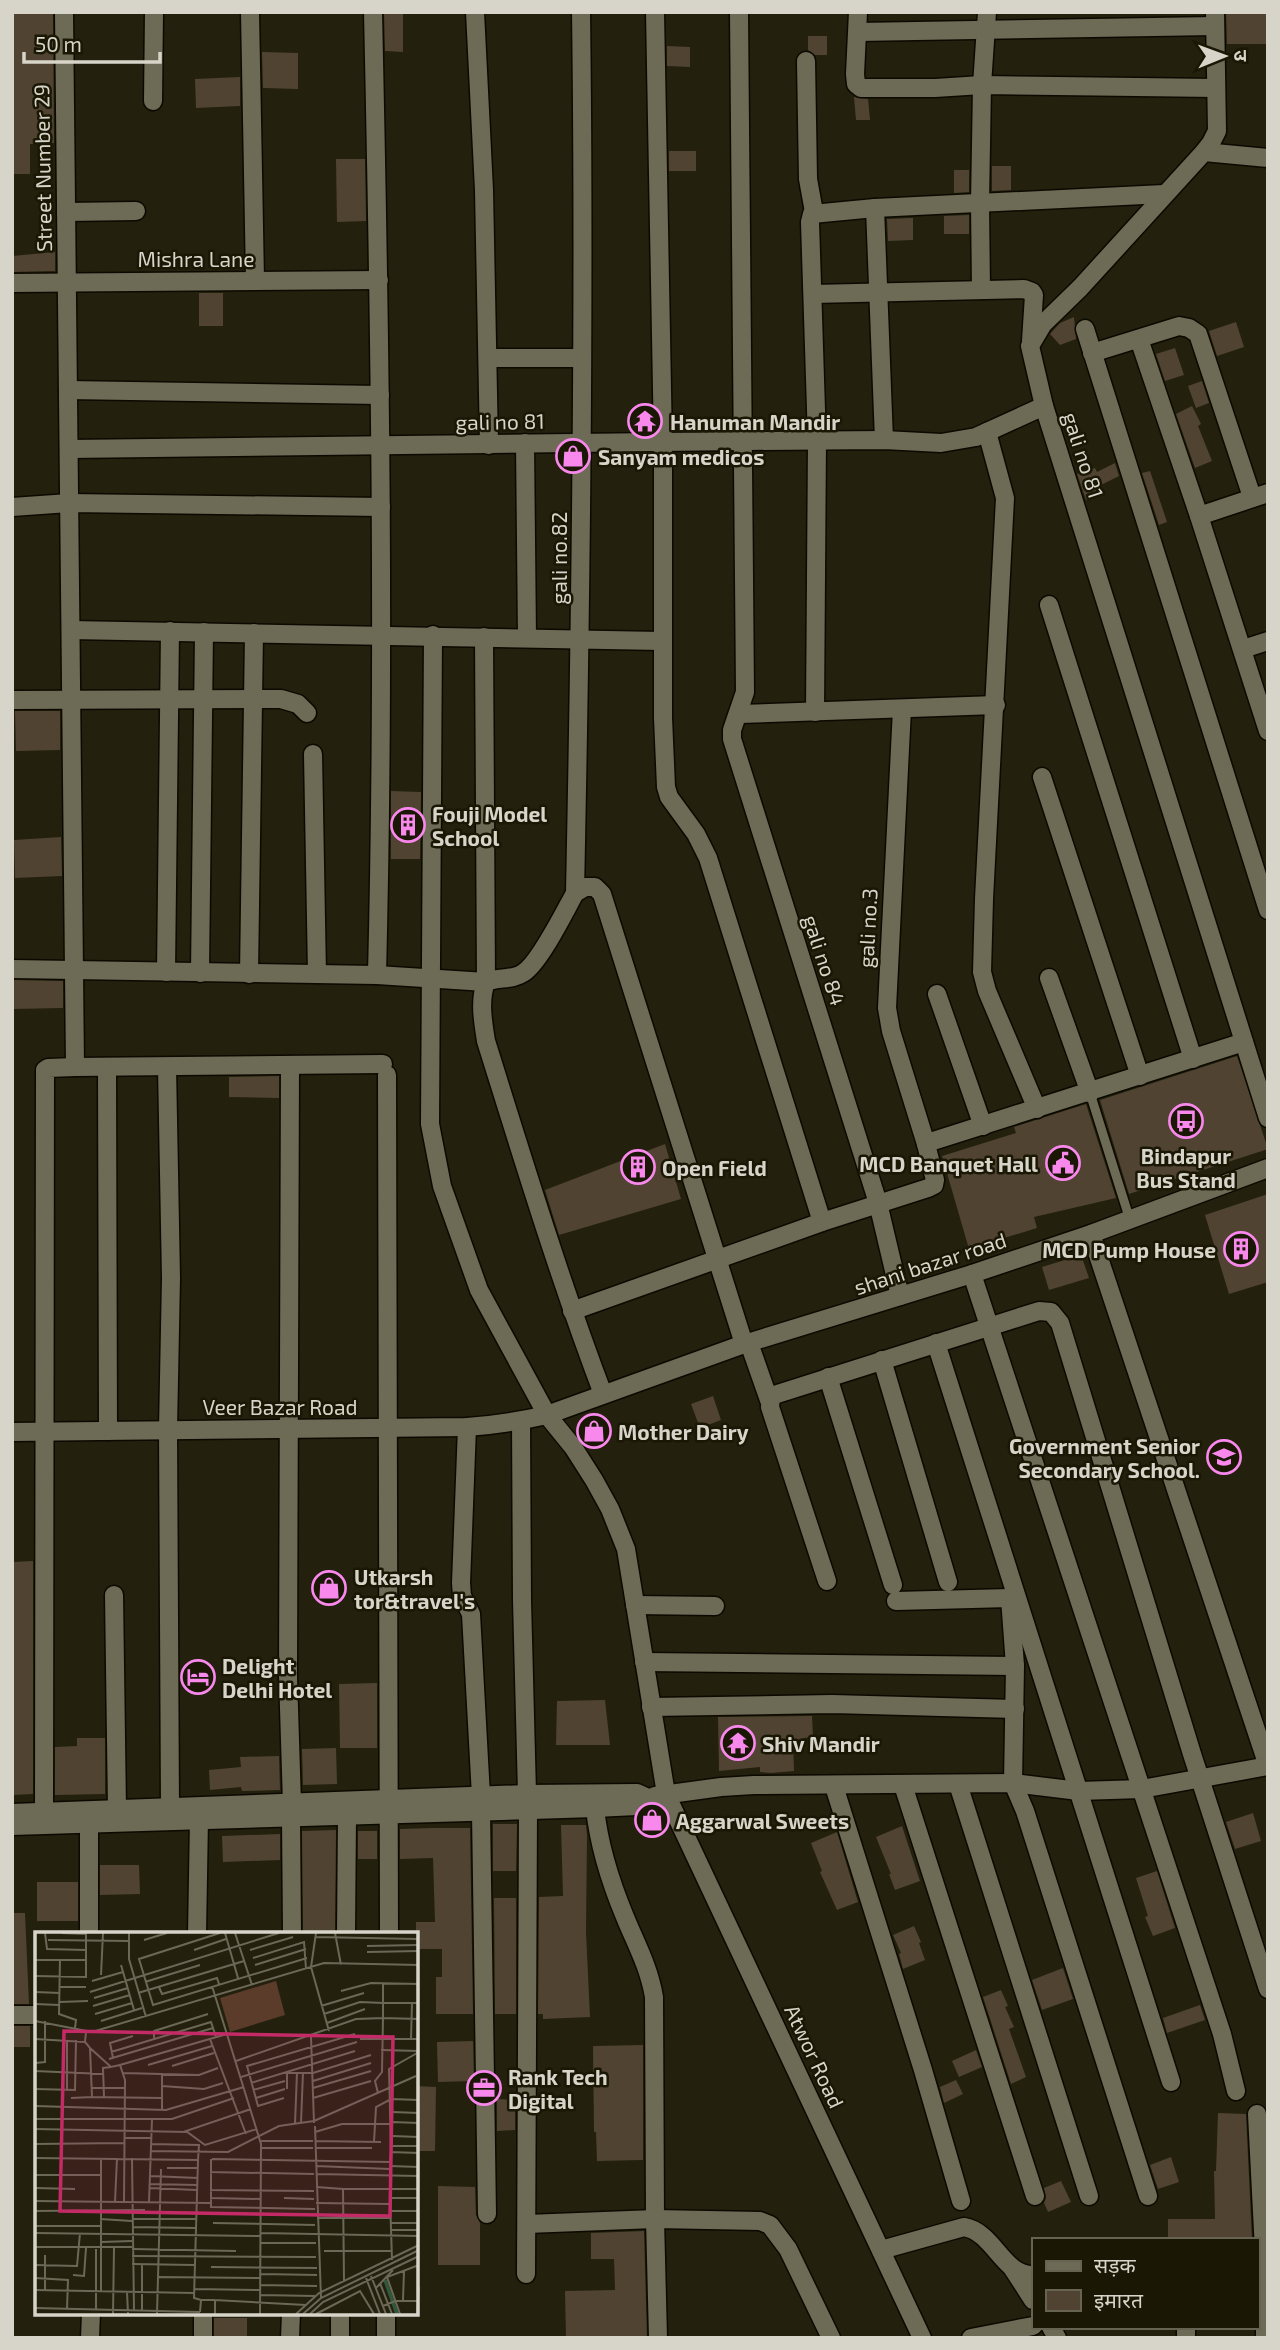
<svg xmlns="http://www.w3.org/2000/svg" width="1280" height="2350" font-family="'Exo 2','Noto Sans Devanagari',sans-serif">
<style>
.building{fill:#504332}
.lines{fill:none;stroke-linecap:round;stroke-linejoin:round}
.lane-casing{stroke:#0c0a00;stroke-width:12}
.street-casing{stroke:#0c0a00;stroke-width:21}
.lane{stroke:#6d6a55;stroke-width:9}
.street{stroke:#6d6a55;stroke-width:18}
.labels{text-anchor:middle;dominant-baseline:central;stroke-width:5;stroke-linejoin:round;paint-order:stroke}
.street-label{font-size:21px;fill:#d7d5c9;stroke:#1a1705}
.poi-label{font-size:21px;font-weight:bold;fill:#d7d5c9;stroke:#1a1705;text-anchor:start}
.inset-river{fill:none;stroke:#2f583c;stroke-width:3.5}
.inset-road{fill:none;stroke:#6b6858;stroke-width:2}
.view{fill:#c42b66;fill-opacity:0.15;stroke:#c42b66;stroke-width:3.5}
.inset-edge{fill:none;stroke:#d7d5c9;stroke-width:3.5}
</style>
<rect width="100%" height="100%" fill="#23200d"/>
<g class="building">
<polygon points="12,12 53,12 54,143 30,144 30,174 12,174"/>
<polygon points="384,12 403,12 403,52 385,51"/>
<polygon points="1226,12 1268,12 1268,44 1227,44"/>
<polygon points="808,36 827,36 827,55 815,55 808,50"/>
<polygon points="667,46 690,47 690,67 667,66"/>
<polygon points="262,52 298,53 298,89 263,88"/>
<polygon points="240,77 240,106 196,108 195,79"/>
<polygon points="854,97 868,99 870,120 856,120"/>
<rect x="669" y="151" width="27" height="20"/>
<polygon points="336,159 365,159 366,221 337,222"/>
<polygon points="992,166 1011,166 1011,190 992,191"/>
<polygon points="954,170 969,170 969,192 954,193"/>
<polygon points="969,215 969,234 944,234 944,216"/>
<polygon points="913,218 913,240 888,241 887,219"/>
<polygon points="55,252 55,271 12,272 12,256"/>
<rect x="199" y="293" width="24" height="33"/>
<polygon points="1074,317 1076,339 1060,345 1050,334 1060,323"/>
<polygon points="1236,322 1244,347 1217,356 1209,331"/>
<polygon points="1175,348 1184,375 1165,381 1156,354"/>
<polygon points="1202,381 1209,403 1196,408 1188,386"/>
<polygon points="1192,406 1201,424 1198,426 1212,461 1195,468 1176,414"/>
<polygon points="632,411 651,411 651,431 631,431"/>
<polygon points="1115,463 1119,476 1101,485 1104,494 1086,500 1077,474 1095,468 1097,472"/>
<polygon points="1150,471 1167,522 1159,525 1142,473"/>
<polygon points="15,711 60,711 60,750 16,751"/>
<polygon points="391,791 421,792 420,859 391,859"/>
<polygon points="61,837 62,876 15,878 14,840"/>
<polygon points="13,980 63,981 63,1008 13,1009"/>
<polygon points="1237,1056 1268,1149 1129,1194 1100,1100"/>
<polygon points="279,1076 279,1098 229,1097 229,1077"/>
<polygon points="1086,1104 1116,1198 1034,1217 1037,1228 969,1249 942,1156 1016,1133 1014,1127"/>
<polygon points="665,1144 681,1199 559,1235 545,1190"/>
<polygon points="1268,1194 1268,1282 1229,1294 1205,1215"/>
<polygon points="1081,1255 1089,1278 1049,1290 1042,1267"/>
<polygon points="713,1396 721,1420 700,1428 691,1404"/>
<polygon points="33,1561 33,1794 12,1795 12,1562"/>
<polygon points="377,1683 377,1748 340,1748 339,1684"/>
<polygon points="605,1700 610,1745 556,1745 557,1701"/>
<polygon points="812,1716 813,1736 793,1741 794,1771 771,1773 760,1772 760,1767 719,1771 718,1717"/>
<polygon points="77,1738 105,1738 105,1794 55,1795 55,1747 77,1746"/>
<polygon points="336,1748 337,1784 303,1785 302,1749"/>
<polygon points="279,1756 280,1790 242,1791 241,1787 210,1790 209,1770 241,1767 240,1757"/>
<polygon points="1253,1813 1261,1841 1235,1849 1226,1822"/>
<polygon points="493,1824 517,1824 516,1871 493,1871"/>
<polygon points="561,1825 586,1825 587,1835 586,1932 590,2017 543,2019 543,2014 538,2014 539,1897 563,1896"/>
<polygon points="902,1826 920,1881 895,1890 889,1874 891,1874 876,1837"/>
<polygon points="431,1828 470,1828 473,2014 436,2014 436,1977 442,1977 442,1949 416,1949 416,1922 435,1922 433,1858 400,1859 400,1829"/>
<polygon points="336,1830 335,1934 303,1934 302,1831"/>
<rect x="358" y="1831" width="19" height="28"/>
<polygon points="837,1832 858,1902 837,1910 820,1872 822,1871 811,1843"/>
<polygon points="280,1834 280,1860 223,1862 222,1836"/>
<polygon points="100,1865 139,1865 140,1894 100,1895"/>
<polygon points="1157,1871 1175,1928 1153,1936 1145,1917 1148,1916 1136,1878"/>
<rect x="37" y="1882" width="41" height="39"/>
<polygon points="494,1898 516,1898 516,2014 495,2014"/>
<polygon points="12,1913 25,1913 29,2004 12,2004"/>
<polygon points="914,1926 921,1942 919,1943 925,1960 903,1969 899,1954 901,1953 893,1935"/>
<polygon points="1063,1968 1073,1999 1042,2010 1032,1980"/>
<polygon points="1001,1990 1008,2006 1005,2007 1014,2027 1009,2029 1026,2077 1011,2084 983,1997"/>
<polygon points="1200,2005 1205,2020 1167,2033 1163,2018"/>
<rect x="12" y="2026" width="18" height="21"/>
<polygon points="473,2041 474,2081 438,2082 437,2042"/>
<polygon points="643,2045 643,2160 597,2161 596,2132 594,2132 593,2046"/>
<polygon points="976,2050 982,2067 959,2077 952,2061"/>
<polygon points="956,2080 963,2094 944,2103 940,2087"/>
<polygon points="416,2086 436,2087 435,2151 416,2151"/>
<polygon points="497,2099 515,2100 515,2130 497,2131"/>
<polygon points="1218,2113 1246,2114 1252,2240 1168,2240 1168,2219 1215,2219 1214,2171 1216,2171"/>
<polygon points="1171,2157 1179,2182 1158,2189 1150,2165"/>
<polygon points="1061,2181 1071,2202 1048,2212 1044,2203 1046,2198 1044,2188"/>
<polygon points="438,2186 475,2187 476,2215 480,2223 480,2265 438,2265"/>
<polygon points="644,2231 647,2338 566,2338 565,2291 615,2290 614,2259 591,2259 591,2233"/>
<rect x="214" y="2318" width="33" height="20"/>
</g>
<g class="lines">
<g class="lane-casing">
<polyline id="lane" points="1090,1093 1130,1220"/>
</g>
<g class="street-casing">
<g id="street">
<polyline points="64,12 75,1067"/>
<polyline points="250,12 255,280"/>
<polyline points="475,12 484,190 489,445"/>
<polyline points="655,12 663,443 663,718 666,787 669,797 696,834 708,858 822,1222"/>
<polyline points="739,12 745,692 732,730 732,739 878,1203 900,1296"/>
<polyline points="858,12 855,74 856,84 861,88 935,88 982,85 1216,88"/>
<polyline points="858,32 1215,26"/>
<polyline points="806,61 808,179 814,212"/>
<polyline points="153,101 154,12"/>
<polyline points="1204,152 1211,143 1217,131 1215,12"/>
<polyline points="875,208 884,440"/>
<polyline points="66,212 136,211"/>
<polyline points="12,283 379,280"/>
<polyline points="981,290 980,203 982,85 987,12"/>
<polyline points="813,294 1024,289 1032,292 1034,295 1031,341"/>
<polyline points="1085,329 1268,910"/>
<polyline points="1139,339 1199,516 1268,731"/>
<polyline points="1092,353 1179,326 1189,328 1198,334 1252,497"/>
<polyline points="489,358 581,358"/>
<polyline points="68,390 380,395"/>
<polyline points="1044,406 1030,346 1043,324 1080,288 1204,152 1268,158"/>
<polyline points="987,432 1005,498 984,899 982,972 987,991 1037,1109"/>
<polyline points="525,443 527,638"/>
<polyline points="69,449 745,441 884,440 941,443 976,437 1044,406 1268,1118"/>
<polyline points="12,507 69,503 381,507"/>
<polyline points="1199,516 1268,493"/>
<polyline points="1049,605 1193,1059"/>
<polyline points="71,630 662,641"/>
<polyline points="433,635 430,1124 442,1186 479,1290 547,1415 573,1447 594,1480 610,1509 626,1549 666,1794 922,2338"/>
<polyline points="1243,649 1268,641"/>
<polyline points="12,700 281,699 298,704 307,713"/>
<polyline points="902,709 887,1008 891,1031 926,1144"/>
<polyline points="815,712 817,441 810,222 812,214 875,208 1164,194"/>
<polyline points="740,714 996,705"/>
<polyline points="313,754 317,974"/>
<polyline points="1042,777 1140,1076"/>
<path d="M575,893C581,600 585,306 581,12"/>
<path d="M12,969L377,975C385,654 380,333 373,12"/>
<polyline points="166,972 170,631"/>
<polyline points="200,973 204,632"/>
<polyline points="249,974 254,633"/>
<polyline points="377,975 486,982 484,637"/>
<polyline points="1049,978 1090,1093"/>
<polyline points="937,994 983,1126"/>
<polyline points="290,1065 288,1676 292,1804"/>
<polyline points="107,1067 108,1431"/>
<polyline points="167,1067 171,1278 168,1429 170,1807"/>
<polyline points="387,1075 389,1934"/>
<polyline points="1091,1234 1268,1766"/>
<polyline points="972,1274 1222,2034 1236,2091"/>
<polyline points="572,1311 822,1222 928,1188 934,1185 935,1180 926,1144 930,1142 1244,1042"/>
<polyline points="749,1343 769,1400"/>
<polyline points="936,1343 1171,2082"/>
<polyline points="882,1360 948,1582"/>
<polyline points="828,1377 893,1585"/>
<path d="M603,1394C559,1278 523,1159 486,1041C483,1022 479,1001 486,982C497,977 513,980 523,973C539,964 565,911 575,893L585,887H595L602,894L744,1344"/>
<polyline points="521,1421 522,1600 527,1794"/>
<polyline points="467,1427 461,1583 462,1596 471,1614 481,1796"/>
<path d="M12,1432L467,1427C495,1425 520,1421 547,1415L744,1344L972,1274L1091,1234L1268,1168"/>
<polyline points="827,1581 770,1407 771,1396 1039,1311 1051,1312 1060,1323 1192,1754 1268,1989"/>
<polyline points="114,1595 117,1809"/>
<polyline points="896,1601 1010,1598 1015,1666 1013,1783 1025,1811 1148,2196"/>
<polyline points="635,1605 715,1606"/>
<polyline points="644,1662 1015,1666"/>
<polyline points="651,1707 832,1704 1015,1709"/>
<polyline points="958,1784 1089,2196"/>
<polyline points="903,1785 1035,2196"/>
<polyline points="834,1786 923,2070 961,2201"/>
<polyline points="655,1796 721,1787 754,1785 1013,1783 1079,1791 1142,1789 1268,1766"/>
<path d="M595,1808C599,1847 610,1881 625,1917C636,1944 649,1967 654,1997L655,2219L658,2338"/>
<polyline points="44,1812 45,1070 48,1068 75,1067 383,1064"/>
<polyline points="481,1812 487,2214"/>
<polyline points="12,1813 527,1794 637,1793 648,1798 637,1806 595,1808 12,1826"/>
<polyline points="291,1818 292,1934"/>
<polyline points="89,1934 89,1824"/>
<polyline points="197,1934 199,1819"/>
<polyline points="346,1934 347,1817"/>
<polyline points="12,2015 37,2015"/>
<polyline points="1257,2114 1265,2270 1265,2338"/>
<polyline points="527,2224 655,2219 760,2221 770,2225 788,2249 831,2338"/>
<path d="M881,2250L964,2227C994,2232 1003,2276 1033,2275"/>
<polyline points="1013,2269 1033,2300"/>
<polyline points="526,2274 528,1810"/>
<polyline points="203,2313 203,2338"/>
<polyline points="1051,2327 1057,2338"/>
<polyline points="1186,2327 1186,2338"/>
<polyline points="90,2338 91,2313"/>
<polyline points="290,2338 291,2313"/>
<polyline points="340,2338 340,2313"/>
<polyline points="386,2338 386,2313"/>
<polyline points="971,2338 1033,2326"/>
</g>
</g>
<use href="#lane" class="lane"/>
<use href="#street" class="street"/>
</g>
<defs>
<g id="temple-ring" transform="scale(1.75)"><circle r="9.5" fill="#1a1705" stroke="#f888eb" stroke-width="1.5"/><path d="M0-6L5-2H3V0L6.5 2.5H4V6H1.5V3h-3V6H-4V2.5H-6.5L-3 0V-2H-5Z" fill="#f888eb"/></g>
<g id="shop-ring" transform="scale(1.75)"><circle r="9.5" fill="#1a1705" stroke="#f888eb" stroke-width="1.5"/><path d="M-5-2.5h2.3a2.7 3.5 0 0 1 5.4 0H5L5.5 6h-11ZM-1.5-2.5h3a1.5 2.3 0 0 0-3 0Z" fill="#f888eb"/></g>
<g id="building-ring" transform="scale(1.75)"><circle r="9.5" fill="#1a1705" stroke="#f888eb" stroke-width="1.5"/><path d="M-4-6H4V6H1V3H-1V6H-4ZM-2.5-4.3h1.7v1.8h-1.7ZM.8-4.3h1.7v1.8H.8ZM-2.5-1h1.7V.8h-1.7ZM.8-1h1.7V.8H.8Z" fill="#f888eb"/></g>
<g id="bus-ring" transform="scale(1.75)"><circle r="9.5" fill="#1a1705" stroke="#f888eb" stroke-width="1.5"/><path d="M-5-6H5V4H4V6H2V4H-2V6H-4V4H-5ZM-3.5-4V0h7V-4ZM-3.5 1.2v1.5H-2V1.2ZM2 1.2v1.5H3.5V1.2Z" fill="#f888eb"/></g>
<g id="civic-ring" transform="scale(1.75)"><circle r="9.5" fill="#1a1705" stroke="#f888eb" stroke-width="1.5"/><path d="M-.6-6.5H3V-4.5H.6V-3L4-1V1h2V6H-6V1h2V-1L-.6-3ZM-1.2 2.5V6h2.4V2.5Z" fill="#f888eb"/></g>
<g id="school-ring" transform="scale(1.75)"><circle r="9.5" fill="#1a1705" stroke="#f888eb" stroke-width="1.5"/><path d="M0-5L7-2L0 1L-7-2ZM-4 1L0 2.5L4 1V4Q0 6-4 4Z" fill="#f888eb"/></g>
<g id="hotel-ring" transform="scale(1.75)"><circle r="9.5" fill="#1a1705" stroke="#f888eb" stroke-width="1.5"/><path d="M-6-4.5h1.5V1H6V5H4.5V3h-9V5H-6ZM-4 0a1.8 1.8 0 1 1 3.6 0ZM.5 0V-2.5h3Q6-2.5 6 0Z" fill="#f888eb"/></g>
<g id="office-ring" transform="scale(1.75)"><circle r="9.5" fill="#1a1705" stroke="#f888eb" stroke-width="1.5"/><path d="M-6-3h4V-5.5h4V-3h4V5H-6ZM-1-4.5V-3h2v-1.5ZM-6 0V1H6V0Z" fill="#f888eb"/></g>
</defs>
<g fill-rule="evenodd">
<use href="#temple-ring" x="645" y="421"/>
<use href="#shop-ring" x="573" y="456"/>
<use href="#building-ring" x="408" y="825"/>
<use href="#bus-ring" x="1186" y="1121"/>
<use href="#civic-ring" x="1063" y="1163"/>
<use href="#building-ring" x="638" y="1167"/>
<use href="#building-ring" x="1241" y="1249"/>
<use href="#shop-ring" x="594" y="1431"/>
<use href="#school-ring" x="1224" y="1457"/>
<use href="#shop-ring" x="329" y="1588"/>
<use href="#hotel-ring" x="198" y="1677"/>
<use href="#temple-ring" x="738" y="1743"/>
<use href="#shop-ring" x="652" y="1820"/>
<use href="#office-ring" x="484" y="2088"/>
</g>
<g class="labels">
<g class="street-label">
<text transform="translate(42 168) rotate(-91)">Street Number 29</text>
<text x="196" y="258">Mishra Lane</text>
<text transform="translate(500 421) rotate(-1)">gali no 81</text>
<text transform="translate(1084 455) rotate(72)">gali no 81</text>
<text transform="translate(558 558) rotate(-90)">gali no.82</text>
<text transform="translate(867 928) rotate(-87)">gali no.3</text>
<text transform="translate(825 960) rotate(72)">gali no 84</text>
<text transform="translate(930 1263) rotate(-18)">shani bazar road</text>
<text x="280" y="1406">Veer Bazar Road</text>
<text transform="translate(815 2056) rotate(65)">Atwor Road</text>
</g>
<g class="poi-label">
<text x="670" y="421">Hanuman Mandir</text>
<text x="598" y="456">Sanyam medicos</text>
<text x="432" y="813">Fouji Model<tspan x="432" dy="24">School</tspan></text>
<text x="1186" y="1155" text-anchor="middle">Bindapur<tspan x="1186" dy="24">Bus Stand</tspan></text>
<text x="1038" y="1163" text-anchor="end">MCD Banquet Hall</text>
<text x="662" y="1167">Open Field</text>
<text x="1216" y="1249" text-anchor="end">MCD Pump House</text>
<text x="618" y="1431">Mother Dairy</text>
<text x="1200" y="1445" text-anchor="end">Government Senior<tspan x="1200" dy="24">Secondary School.</tspan></text>
<text x="354" y="1576">Utkarsh<tspan x="354" dy="24">tor&amp;travel's</tspan></text>
<text x="222" y="1665">Delight<tspan x="222" dy="24">Delhi Hotel</tspan></text>
<text x="762" y="1743">Shiv Mandir</text>
<text x="676" y="1820">Aggarwal Sweets</text>
<text x="508" y="2076">Rank Tech<tspan x="508" dy="24">Digital</tspan></text>
</g>
</g>
<g transform="translate(35 1932)">
<rect width="383" height="383" fill="#23200d"/>
<path d="M241,49L250,83L195,100L185,66Z" fill="#5b3b29"/>
<path class="inset-river" d="M350,348L362,382"/>
<path class="inset-road" d="M10,1L12,17L51,18M27,1L50,2M94,1V27L111,85M185,1L104,27L118,73L272,26M190,1L203,46M200,1L217,53M281,1L276,35L294,99M300,1L306,33M280,5L383,7M13,8L94,9M109,8L132,1M332,14L383,13M159,18L191,7M215,18L258,5M332,20L384,19M218,26L269,10L271,37M25,27L24,82L41,88L40,96M0,28H51M86,33L99,78M220,33L271,17M66,43L68,1M0,44L51,45V1M57,49L88,40M110,50L165,33M348,51V71H384M177,54L226,212L225,382M25,55H51M124,55L127,62L182,46L184,52M306,59L336,51L384,52M0,60L25,61M55,60L244,1M103,61L209,29M59,66L93,56M24,70L53,69M0,72L24,73M58,74L95,63M286,74L329,61M60,82L97,71M0,89L57,100L289,31L384,33M66,89L107,76M292,91L330,77M51,100L50,110L55,116L76,135L85,133M276,105L279,191M119,106V99L173,82M0,107L50,110M175,107L211,202M325,107H384M376,107L377,71M32,108V158M55,116L57,165L127,166M346,118L384,119M76,120L176,90L181,105M78,126L75,111L98,104M74,127L178,96M201,129L321,87L348,86V71L325,70L289,82M0,131L10,130V89M113,133L177,114M137,134L179,121M0,139L68,142M88,141L164,143L183,136M127,141V177M206,145L322,110M278,149L336,131M216,151L320,119M127,154L169,157L188,151M57,156H89M278,156L336,139M0,157L40,158L41,108M252,157V141H278L336,123M218,158L250,149M343,161L340,149L347,140L348,86L384,87M69,165L68,136L76,135M36,166L57,165M221,166L250,157M249,166L223,174L212,134L320,102M278,166L336,149M0,174L131,178L209,155M216,177L151,199L170,213L222,197M357,180L384,181M0,187H137L199,166M357,190L384,191M266,191L268,140M260,192L262,140M280,194L286,366M0,197L152,200M280,200L307,192H357M357,204L384,205M89,206H116M226,209H278M280,209L346,210M339,210L341,175L356,167L384,168M0,212L89,211M116,212L164,213L163,228M356,214H384M227,216H278M281,216H337M115,219L193,220L244,194L279,189L381,144M356,220L354,137L384,120M0,226L163,228L159,366L166,368M66,226V360M97,226L99,379M176,227V275L280,277M177,227L355,230M355,230L356,220L384,221M281,234L355,237M355,234L384,235M132,236H163M175,240L279,242M281,242L384,244M0,243H65M355,243V266M115,244L163,246M114,252L162,253M281,255L308,257L309,349M0,256L40,257M114,256L162,258M308,257H384M175,258L279,259M175,266L226,267M249,266L279,267M0,269L175,271M80,270L82,226M89,270L90,148L85,133L192,102M114,270L117,187M281,271L355,272M0,279L110,278M355,279H384M282,286H355M65,287L97,289M97,287H161M178,291L280,293M355,291H384M0,294H65M97,295L161,296M355,298H384M0,301L226,304M226,301L384,304M66,310L97,309M226,311H281M0,315H97M61,317V378M97,317L201,319M289,319H357M97,324L281,325M357,328L355,266H384M97,332L159,333M0,333L42,334L45,301M176,335L282,336M226,342L282,343M38,343L49,344L51,316M336,344L351,382M122,345L226,346M0,346L33,348L32,377M331,346L345,382M345,351L357,382M225,353L282,354M341,356L358,338M159,357L225,358M0,358L159,361M10,358V323M92,360L93,382M225,363L280,364M368,368L369,339M348,374L360,369H384M0,376L165,380M107,379V332M165,380L166,368H180M78,382L79,316M122,382L126,237M180,382V368L271,373M261,382L284,361L384,313M268,382L286,366L384,318M275,382L288,370L384,324M281,382L325,359L339,382M365,382L352,345L384,333M382,382L384,355"/>
<path class="view" d="M29,99L358,105L355,284L25,279Z"/>
<rect width="383" height="383" class="inset-edge"/>
</g>
<rect width="1280" height="2350" fill="none" stroke="#d7d5c9" stroke-width="28"/>
<rect x="1032" y="2238" width="228" height="91" fill="#1a1705" stroke="#666353" stroke-width="2"/>
<rect x="1046" y="2261" width="35" height="10" fill="#6d6a55" stroke="#666353" stroke-width="2"/>
<text x="1094" y="2273" font-size="21" fill="#d7d5c9">सड़क</text>
<rect x="1046" y="2290" width="35" height="21" fill="#504332" stroke="#666353" stroke-width="2"/>
<text x="1094" y="2308" font-size="21" fill="#d7d5c9">इमारत</text>
<g transform="translate(1224 56) rotate(89)" stroke="#1a1705" stroke-width="5" paint-order="stroke">
<path d="M0-5L12 26L0 18L-12 26Z" fill="#d7d5c9"/>
<text y="-10" font-size="19" font-weight="bold" text-anchor="middle" fill="#d7d5c9">उ</text>
</g>
<path d="M24 52v10h136v-10" fill="none" stroke="#d7d5c9" stroke-width="3.5"/>
<text x="35" y="52" font-size="21" fill="#d7d5c9" stroke="#1a1705" stroke-width="5" paint-order="stroke">50 m</text>
</svg>
